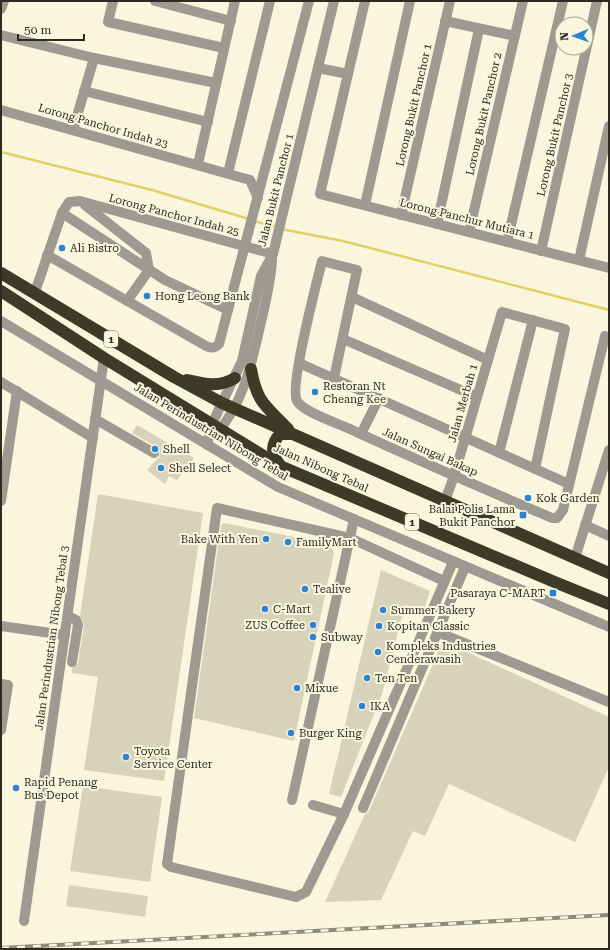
<svg xmlns="http://www.w3.org/2000/svg" width="610" height="950" font-family="'Roboto Serif',serif">
<style>
.lines{fill:none;stroke-linecap:round;stroke-linejoin:round}
.stream{stroke:#e3d065;stroke-width:2.5}
.building{fill:#d7d3bb}
.minor{stroke:#9d9b91;stroke-width:10}
.highway{stroke:#3d3a26;stroke-width:12}
.rail-casing{stroke:#8d8a7a;stroke-width:4}
.rail{stroke:#faf6dd;stroke-width:2.5;stroke-dasharray:8;stroke-linecap:butt}
.poi-dot{fill:#2b83d1;stroke:#faf6dd;stroke-width:1.5}
.labels{text-anchor:middle;dominant-baseline:central;stroke-width:4;stroke-linejoin:round;paint-order:stroke}
.shield{fill:#faf6dd;stroke:#6a6759;stroke-width:1}
.shield-label{font-size:10px;font-weight:bold;fill:#2c2a21}
.street-label{font-size:11px;fill:#2c2a21;stroke:#faf6dd}
.poi-label{font-size:11px;fill:#2c2a21;stroke:#faf6dd;text-anchor:start}
</style>
<rect width="100%" height="100%" fill="#faf6dd"/>
<g class="lines">
<g class="stream">
<polyline points="1,152 152,190 249,219"/>
<polyline points="254,221 276,227"/>
<polyline points="281,229 343,241 609,310"/>
</g>
</g>
<g class="building">
<polygon points="137,425 194,458 177,480 169,476 165,484 147,470 159,457 160,453 157,447 132,433"/>
<polygon points="98,494 203,513 164,781 84,770 98,677 72,673 72,668 78,663 84,626 80,616"/>
<polygon points="224,523 329,544 334,553 294,741 194,718 221,525"/>
<polygon points="381,570 430,591 424,609 405,605 382,694 341,797 329,794"/>
<polygon points="443,641 609,717 609,767 575,842 449,784 425,836 413,831 381,900 325,902 365,814 369,811"/>
<polygon points="83,786 162,797 150,882 70,871"/>
<polygon points="69,885 148,896 145,917 66,906"/>
</g>
<g class="lines">
<g class="minor">
<polyline points="113,1 108,22 224,48"/>
<polyline points="155,1 231,21"/>
<polyline points="365,1 320,194 609,268"/>
<polyline points="1,9 4,1"/>
<polyline points="445,21 515,36"/>
<polyline points="1,35 94,58 216,83"/>
<polyline points="318,68 348,74"/>
<polyline points="84,91 208,122"/>
<polyline points="1,110 250,180 258,198"/>
<polyline points="73,130 94,58"/>
<polyline points="198,164 235,1"/>
<polyline points="228,173 270,1"/>
<polyline points="85,205 146,253 149,270 127,301"/>
<polyline points="365,205 410,1"/>
<polyline points="62,213 165,280 228,310"/>
<polyline points="401,215 450,1"/>
<polyline points="437,224 479,29"/>
<polyline points="469,232 523,1"/>
<polyline points="507,242 563,1"/>
<polyline points="541,251 597,1"/>
<path d="M47,255L206,346C212,349 215,348 219,344L309,1"/>
<polyline points="579,260 609,126"/>
<polyline points="35,292 62,213 69,202 80,201 273,254"/>
<polyline points="352,297 488,360"/>
<polyline points="1,321 278,487 609,627"/>
<polyline points="343,339 477,397"/>
<polyline points="299,363 569,484"/>
<path d="M334,378L357,270L322,261C317,282 289,387 297,401C303,412 337,423 350,429C417,460 484,489 552,518H557L563,510L605,336"/>
<polyline points="1,382 93,438"/>
<polyline points="95,419 154,453"/>
<path d="M216,434C244,403 252,362 261,322C266,301 271,281 272,260"/>
<polyline points="361,434 379,398"/>
<polyline points="207,445 212,424 242,361 261,276 273,254 334,1"/>
<polyline points="499,453 533,320"/>
<polyline points="1,501 17,391"/>
<polyline points="445,501 454,476 502,312 565,329 535,469"/>
<polyline points="585,525 609,536"/>
<polyline points="575,558 609,450"/>
<polyline points="444,581 350,538 217,508 167,864 171,867 296,897 306,892 344,814 453,562"/>
<polyline points="68,616 76,620 78,625 72,662"/>
<polyline points="1,626 65,635"/>
<polyline points="437,632 609,702"/>
<polyline points="1,684 8,685 1,730"/>
<polyline points="292,800 354,519"/>
<polyline points="313,805 344,814"/>
<polyline points="363,808 465,567"/>
<polyline points="24,921 104,358"/>
</g>
<g class="highway">
<polyline points="1,273 174,377 222,403 609,573"/>
<polyline points="1,291 104,358 280,466 557,583 609,604"/>
<path d="M251,369C257,403 265,405 288,429"/>
<path d="M187,380C204,384 219,388 235,378"/>
<path d="M280,465C271,454 270,445 280,434H292"/>
</g>
<g class="rail-casing">
<polyline id="rail" points="1,948 609,915"/>
</g>
<use href="#rail" class="rail"/>
</g>
<g class="poi-dot">
<circle cx="62" cy="248" r="4"/>
<circle cx="147" cy="296" r="4"/>
<circle cx="315" cy="392" r="4"/>
<circle cx="155" cy="449" r="4"/>
<circle cx="161" cy="468" r="4"/>
<circle cx="528" cy="498" r="4"/>
<rect x="519" y="511" width="8" height="8" rx="2"/>
<circle cx="266" cy="539" r="4"/>
<circle cx="288" cy="542" r="4"/>
<circle cx="305" cy="589" r="4"/>
<rect x="549" y="589" width="8" height="8" rx="2"/>
<circle cx="265" cy="609" r="4"/>
<circle cx="383" cy="610" r="4"/>
<circle cx="313" cy="625" r="4"/>
<circle cx="379" cy="626" r="4"/>
<circle cx="313" cy="637" r="4"/>
<circle cx="378" cy="652" r="4"/>
<circle cx="367" cy="678" r="4"/>
<circle cx="297" cy="688" r="4"/>
<circle cx="362" cy="706" r="4"/>
<circle cx="291" cy="733" r="4"/>
<circle cx="126" cy="757" r="4"/>
<circle cx="16" cy="788" r="4"/>
</g>
<g class="labels">
<g class="shield">
<rect x="104" y="331" width="14" height="16" rx="3"/>
<rect x="405" y="514" width="14" height="16" rx="3"/>
</g>
<g class="shield-label">
<text x="111" y="339">1</text>
<text x="412" y="522">1</text>
</g>
<g class="street-label">
<text transform="translate(414 105) rotate(-77)">Lorong Bukit Panchor 1</text>
<text transform="translate(484 114) rotate(-77)">Lorong Bukit Panchor 2</text>
<text transform="translate(103 126) rotate(16)">Lorong Panchor Indah 23</text>
<text transform="translate(555 135) rotate(-77)">Lorong Bukit Panchor 3</text>
<text transform="translate(276 190) rotate(-76)">Jalan Bukit Panchor 1</text>
<text transform="translate(174 215) rotate(15)">Lorong Panchor Indah 25</text>
<text transform="translate(467 219) rotate(14)">Lorong Panchur Mutiara 1</text>
<text transform="translate(463 403) rotate(-74)">Jalan Merbah 1</text>
<text transform="translate(211 432) rotate(31)">Jalan Perindustrian Nibong Tebal</text>
<text transform="translate(430 452) rotate(24)">Jalan Sungai Bakap</text>
<text transform="translate(321 468) rotate(24)">Jalan Nibong Tebal</text>
<text transform="translate(52 638) rotate(-82)">Jalan Perindustrian Nibong Tebal 3</text>
</g>
<g class="poi-label">
<text x="70" y="248">Ali Bistro</text>
<text x="155" y="296">Hong Leong Bank</text>
<text x="323" y="386">Restoran Nt<tspan x="323" dy="13">Cheang Kee</tspan></text>
<text x="163" y="449">Shell</text>
<text x="169" y="468">Shell Select</text>
<text x="536" y="498">Kok Garden</text>
<text x="515" y="509" text-anchor="end">Balai Polis Lama<tspan x="515" dy="13">Bukit Panchor</tspan></text>
<text x="258" y="539" text-anchor="end">Bake With Yen</text>
<text x="296" y="542">FamilyMart</text>
<text x="313" y="589">Tealive</text>
<text x="545" y="593" text-anchor="end">Pasaraya C-MART</text>
<text x="273" y="609">C-Mart</text>
<text x="391" y="610">Summer Bakery</text>
<text x="305" y="625" text-anchor="end">ZUS Coffee</text>
<text x="387" y="626">Kopitan Classic</text>
<text x="321" y="637">Subway</text>
<text x="386" y="646">Kompleks Industries<tspan x="386" dy="13">Cenderawasih</tspan></text>
<text x="375" y="678">Ten Ten</text>
<text x="305" y="688">Mixue</text>
<text x="370" y="706">IKA</text>
<text x="299" y="733">Burger King</text>
<text x="134" y="751">Toyota<tspan x="134" dy="13">Service Center</tspan></text>
<text x="24" y="782">Rapid Penang<tspan x="24" dy="13">Bus Depot</tspan></text>
</g>
</g>
<rect width="610" height="950" fill="none" stroke="#2c2a21" stroke-width="4"/>
<g transform="translate(574 36) rotate(268)"><circle r="19" fill="#faf6dd" stroke="#a8a492"/>
<path d="M0-3L7 15L0 10L-7 15Z" fill="#2b83d1"/>
<text y="-6" font-size="11" font-weight="bold" text-anchor="middle" fill="#2c2a21">N</text>
</g>
<path d="M18 34v6h66v-6" fill="none" stroke="#2c2a21" stroke-width="2"/>
<text x="24" y="34" font-size="12" fill="#2c2a21" stroke="#faf6dd" stroke-width="3" paint-order="stroke">50 m</text>
</svg>
